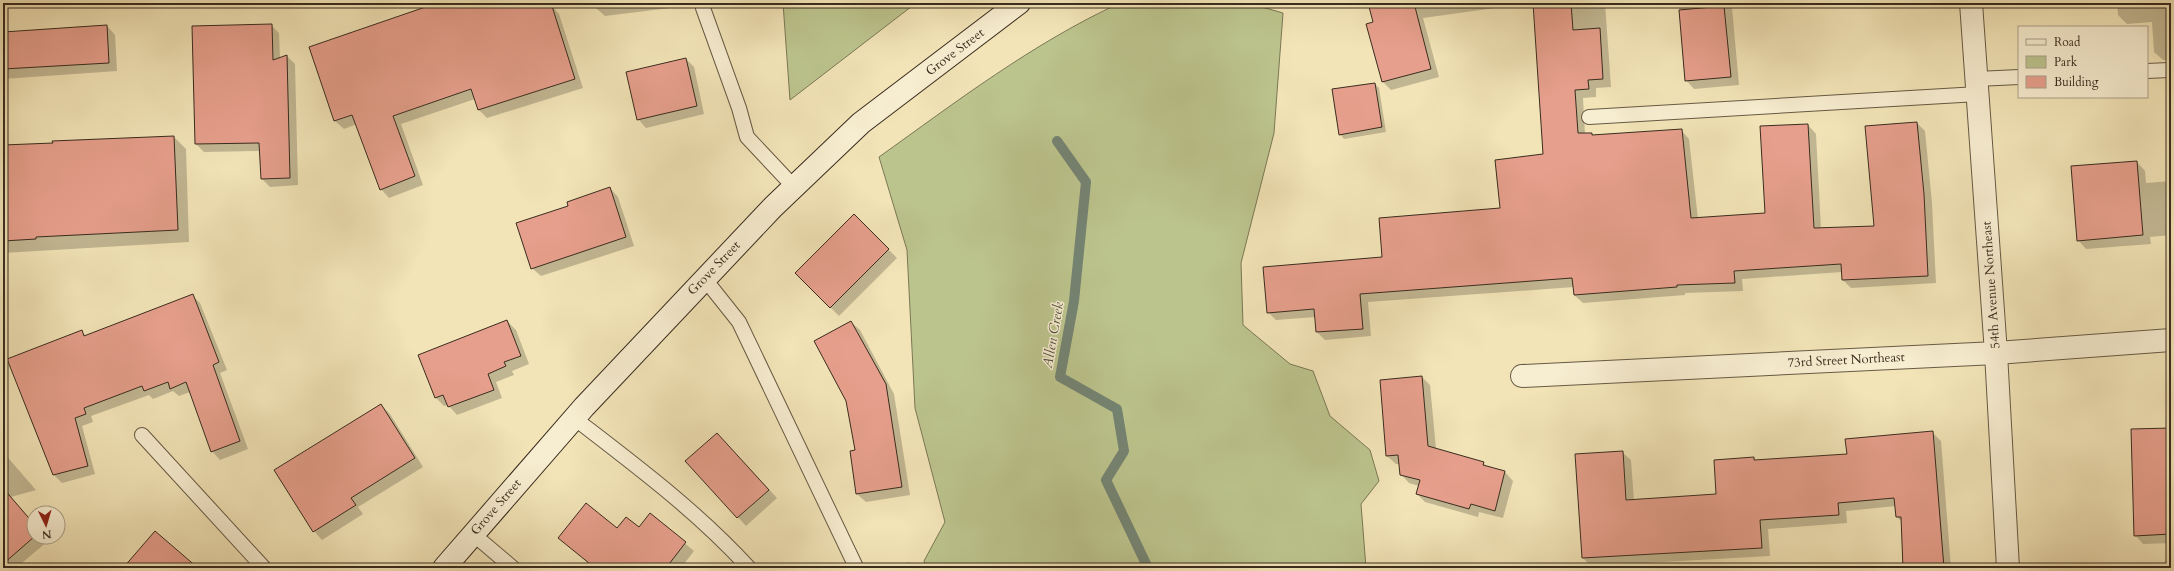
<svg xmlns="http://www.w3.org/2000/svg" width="2174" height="571" font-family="Cardo,serif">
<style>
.green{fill:#bcc48d;stroke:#7a7856}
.shadow{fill:#0003}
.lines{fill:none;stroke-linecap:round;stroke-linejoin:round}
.stream{stroke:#748473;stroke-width:10}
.building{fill:#e69f8c;stroke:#392c1e}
.lane-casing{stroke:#675a44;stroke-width:16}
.street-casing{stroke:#675a44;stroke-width:24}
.secondary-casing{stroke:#392c1e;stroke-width:24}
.lane{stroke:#f7edd0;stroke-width:14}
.street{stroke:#f7edd0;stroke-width:22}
.secondary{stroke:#f7edd0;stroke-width:22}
.labels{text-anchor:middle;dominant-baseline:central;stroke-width:3;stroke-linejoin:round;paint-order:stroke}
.street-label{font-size:13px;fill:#392c1e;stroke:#f7edd0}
.water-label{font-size:14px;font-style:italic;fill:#525142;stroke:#f7edd0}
</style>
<rect width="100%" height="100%" fill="#f2e4b7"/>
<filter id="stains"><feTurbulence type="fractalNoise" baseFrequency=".005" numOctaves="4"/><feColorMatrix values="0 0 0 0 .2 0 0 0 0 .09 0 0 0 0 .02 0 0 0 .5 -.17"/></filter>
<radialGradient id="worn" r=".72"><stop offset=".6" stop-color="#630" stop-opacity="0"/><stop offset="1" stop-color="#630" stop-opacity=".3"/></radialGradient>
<g class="green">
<polygon points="783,3 916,3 790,100"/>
<path d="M1120,3H1261L1262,7L1283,13L1274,133L1241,263L1243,325L1290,364L1313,371L1330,416L1370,450L1379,481L1361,504L1366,568H927L924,561L945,522L915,408L907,250L879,157C956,102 1033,43 1120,3Z"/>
</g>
<g class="shadow">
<polygon points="440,3 544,3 551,5 559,14 583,88 487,118 479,110 475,99 401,124 423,185 389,198 381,189 357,124 344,129 335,121 310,48"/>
<polygon points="595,3 669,3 670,8 605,16 596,8"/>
<polygon points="1369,3 1532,3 1423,18 1439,77 1391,90 1383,82 1374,23"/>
<polygon points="1534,3 1605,3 1611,87 1596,88 1596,97 1583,98 1585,134 1593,136 1681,130 1689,139 1698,219 1766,214 1761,127 1808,125 1816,134 1821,229 1875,226 1866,127 1917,123 1925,131 1932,203 1936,283 1851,288 1843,280 1842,272 1742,279 1743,291 1685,293 1685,295 1583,303 1574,295 1574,287 1368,302 1371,336 1325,340 1317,332 1316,317 1276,320 1268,312 1384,258 1501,209 1544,155"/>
<polygon points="1676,3 1786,3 1732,7 1739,85 1694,89 1686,80 1679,6"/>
<polygon points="2039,3 2171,3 2171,60 2163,60 2154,52 2152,22 2127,24 2118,15 2117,4 2042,6"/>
<polygon points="271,25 279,33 280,58 287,56 295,64 298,185 270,187 262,179 260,151 204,152 196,144"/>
<polygon points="107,26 115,35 117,71 3,79 3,33"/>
<polygon points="686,59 694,67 704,114 646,128 638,119"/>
<polygon points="1375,84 1379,88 1386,132 1344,139 1340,134"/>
<polygon points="174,137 186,149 189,242 3,253 3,146"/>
<polygon points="2137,162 2145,171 2146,183 2171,181 2171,235 2150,237 2151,244 2086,249 2078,240"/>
<polygon points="610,188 618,197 634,246 541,276 532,268 569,206"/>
<polygon points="854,215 897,258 839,316 796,273"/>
<polygon points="192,295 200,303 227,370 220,373 248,449 220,460 212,451 190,392 179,396 173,391 153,399 149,395 91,416 93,422 82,426 95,474 62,483 54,475 82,332 87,337"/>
<polygon points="507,321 516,330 529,364 512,371 514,375 496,382 502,398 457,415 448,405 444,406 436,398"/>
<polygon points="851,322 860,330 894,394 910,495 866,502 857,494"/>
<polygon points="1422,377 1430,385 1436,449 1483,463 1488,467 1505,472 1513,481 1503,518 1479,512 1478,517 1425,502 1417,494 1419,486 1409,483 1401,474 1400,464 1396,464 1387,456 1381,381"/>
<polygon points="381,405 390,414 423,467 358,507 363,514 322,540 314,531"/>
<polygon points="2171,429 2171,543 2143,544 2135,535"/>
<polygon points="1932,432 1941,441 1951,568 1904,568 1902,522 1897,517 1896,506 1846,511 1847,523 1768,529 1770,556 1591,566 1583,558 1622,452 1631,460 1634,501 1717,495 1715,461 1754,458 1757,461 1848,455"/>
<polygon points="725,442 777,498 746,526 687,462"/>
<polygon points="3,452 36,490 11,497 34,524 34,537 45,537 48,541 16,568 3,568"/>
<polygon points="650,514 694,551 681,568 595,568 559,538 639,528"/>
<polygon points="909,562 915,568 896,568"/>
</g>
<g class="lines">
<polyline class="stream" points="1057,141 1086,182 1074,301 1060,377 1117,409 1124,451 1106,480 1148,568"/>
</g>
<g class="building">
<polygon points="437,3 551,3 575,79 478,110 471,89 393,116 415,176 380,190 352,115 334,121 309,47"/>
<polygon points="1368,3 1414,3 1431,69 1382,82 1366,24 1373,22"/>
<polygon points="1533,3 1571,3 1573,30 1600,28 1603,79 1588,80 1589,89 1575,90 1578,133 1592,133 1592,135 1682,129 1691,218 1765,213 1760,126 1808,124 1814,228 1874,226 1865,126 1917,122 1924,194 1928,276 1842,280 1841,264 1734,271 1735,283 1677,285 1677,287 1574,295 1572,278 1360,294 1363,329 1316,332 1314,309 1267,313 1263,267 1382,257 1379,218 1500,208 1495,160 1543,154"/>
<polygon points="1724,6 1731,77 1685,81 1679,10"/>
<polygon points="272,24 273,60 287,55 290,178 261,179 259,143 195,144 192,26"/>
<polygon points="107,25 109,63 3,69 3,32"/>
<polygon points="686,58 697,106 637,120 626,72"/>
<polygon points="1375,83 1382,127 1339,135 1332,89"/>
<polygon points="174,136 178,230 36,237 36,239 3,241 3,145 53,143 52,141"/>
<polygon points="2137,161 2143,235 2077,241 2071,166"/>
<polygon points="610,187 626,237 531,269 516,223 568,206 567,202"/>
<polygon points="854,214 889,249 830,308 795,273"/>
<polygon points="193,294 219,362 213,365 240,441 211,452 186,382 170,389 168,382 144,391 142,386 84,408 86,414 75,418 88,466 53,475 7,359 82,330 84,336"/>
<polygon points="507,320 521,356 504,362 506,366 488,374 494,390 448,407 443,395 435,398 418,355"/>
<polygon points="851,321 886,384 902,487 856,494 850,451 855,450 846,401 814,341"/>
<polygon points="1422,376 1428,446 1484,462 1483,465 1505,471 1495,511 1471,504 1469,509 1416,494 1420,480 1400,475 1398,455 1386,456 1380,380"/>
<polygon points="381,404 415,458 351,498 356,505 313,532 274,470"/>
<polygon points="2171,428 2171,534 2134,536 2131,429"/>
<polygon points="1933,431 1944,568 1903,568 1901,517 1896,517 1894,498 1838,503 1839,515 1760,520 1762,548 1582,558 1575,454 1623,451 1626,500 1716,494 1714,460 1754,457 1754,460 1847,454 1845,439"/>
<polygon points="717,433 769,490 737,518 685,461"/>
<polygon points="3,488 34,524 34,537 3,564"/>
<polygon points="586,503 617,528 626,517 639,527 650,513 686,542 666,568 595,568 558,538"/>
<polygon points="155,531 198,568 123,568"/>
</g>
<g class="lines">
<g class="lane-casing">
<g id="lane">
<polyline points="703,8 739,108 747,137 794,187"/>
<polyline points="2147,71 2169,70"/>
<polyline points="1977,79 2019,77"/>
<polyline points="1589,117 1978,94"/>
<polyline points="704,278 739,322 856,567"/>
<path d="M574,418C635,465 697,511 749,568"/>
<polyline points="142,435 264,568"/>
<polyline points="473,534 513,568"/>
</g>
</g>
<g class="street-casing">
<g id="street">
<polyline points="1971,3 1996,353 2008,568"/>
<polyline points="1522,376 1996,353 2171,340"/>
</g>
</g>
<g class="secondary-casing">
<polyline id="secondary" points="444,568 584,407 773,207 861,123 1019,3"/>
</g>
<use href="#lane" class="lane"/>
<use href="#street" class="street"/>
<use href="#secondary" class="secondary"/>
</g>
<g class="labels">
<g class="street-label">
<text transform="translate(955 52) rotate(-37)">Grove Street</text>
<text transform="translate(714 268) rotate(-46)">Grove Street</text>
<text transform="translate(1991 285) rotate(-94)">54th Avenue Northeast</text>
<text transform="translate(1846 360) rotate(-3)">73rd Street Northeast</text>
<text transform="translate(496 507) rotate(-49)">Grove Street</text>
</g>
<g class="water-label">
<text transform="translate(1053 335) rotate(-80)">Allen Creek</text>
</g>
</g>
<rect width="2174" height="571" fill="none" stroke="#f2e4b7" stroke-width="16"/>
<rect x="4" y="4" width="2166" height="563" fill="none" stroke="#392c1e" stroke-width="2"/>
<rect x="8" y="8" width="2158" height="555" fill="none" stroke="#392c1e"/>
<rect x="2018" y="26" width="130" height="72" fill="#f7edd0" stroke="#aba089"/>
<rect x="2026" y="39" width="20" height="6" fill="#f7edd0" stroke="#aba089"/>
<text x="2054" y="46" font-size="12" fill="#392c1e">Road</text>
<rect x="2026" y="56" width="20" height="12" fill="#bcc48d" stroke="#aba089"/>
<text x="2054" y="66" font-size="12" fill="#392c1e">Park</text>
<rect x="2026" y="76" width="20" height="12" fill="#e69f8c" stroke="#aba089"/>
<text x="2054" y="86" font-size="12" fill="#392c1e">Building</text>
<g transform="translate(46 525) rotate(175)"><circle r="19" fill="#f7edd0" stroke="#aba089"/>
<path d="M0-3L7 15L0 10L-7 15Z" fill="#8f2418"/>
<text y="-6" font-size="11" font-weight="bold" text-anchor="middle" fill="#392c1e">N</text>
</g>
<rect width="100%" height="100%" filter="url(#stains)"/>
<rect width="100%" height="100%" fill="url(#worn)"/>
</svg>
